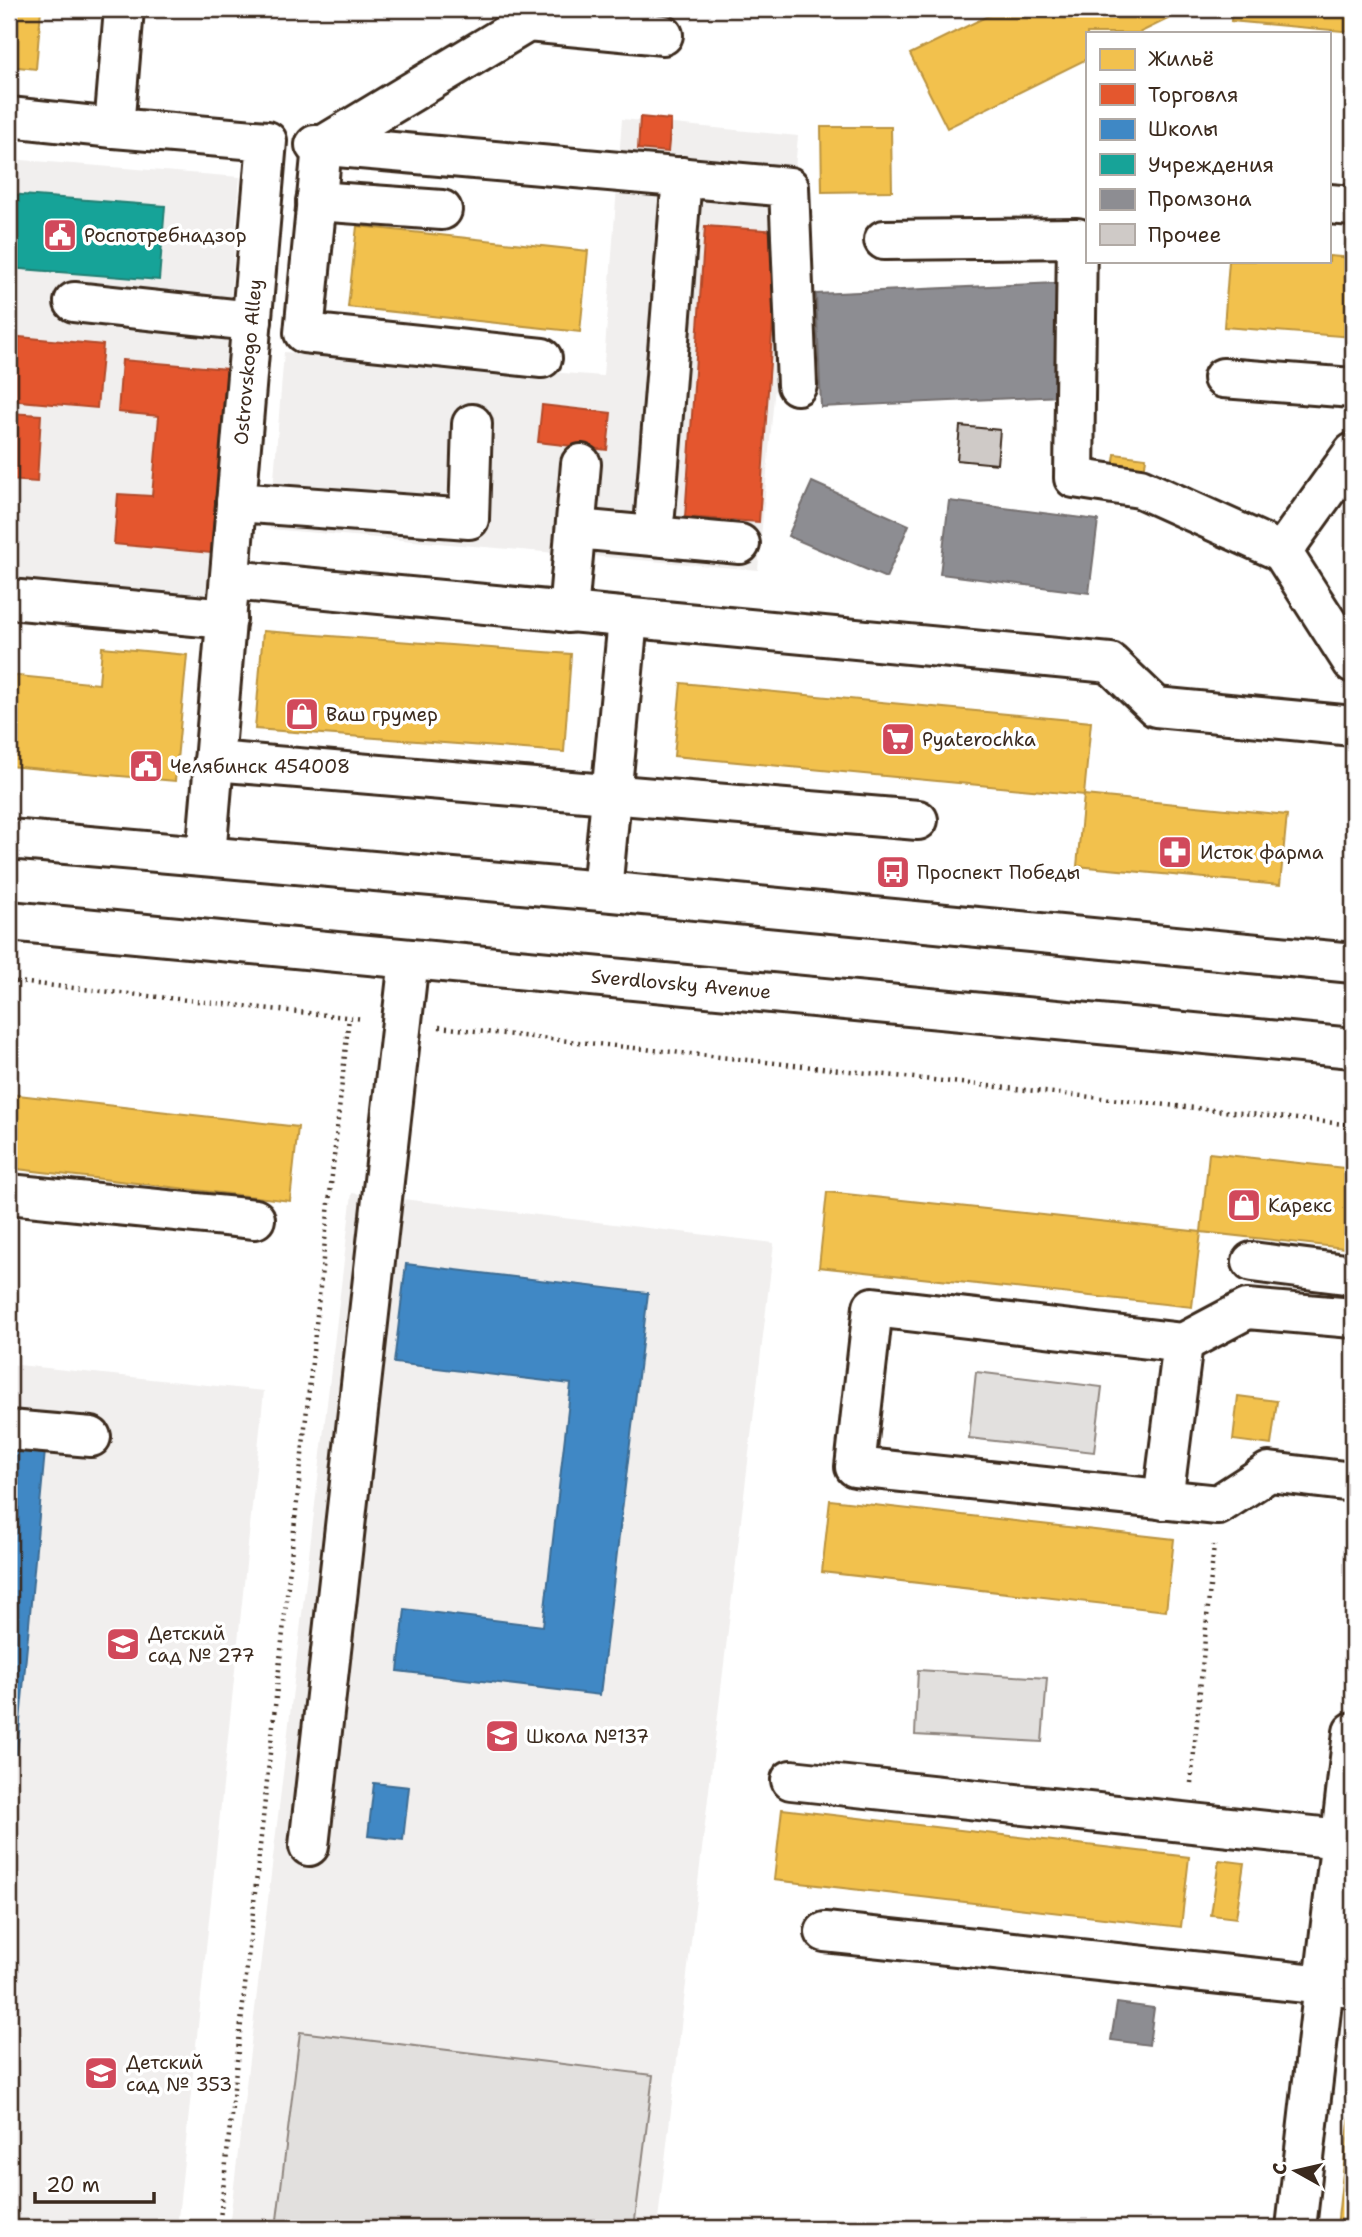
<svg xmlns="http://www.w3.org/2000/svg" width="1362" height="2237" font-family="'Shantell Sans',sans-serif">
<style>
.built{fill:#f1efee}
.green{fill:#e2e0de;stroke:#8e857e;stroke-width:2}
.homes{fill:#f2c14e;stroke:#bb9440;stroke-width:2}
.shops{fill:#e4572e;stroke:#b14a29;stroke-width:2}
.schools{fill:#3f88c5;stroke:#3e6c93;stroke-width:2}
.public{fill:#17a398;stroke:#227f73;stroke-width:2}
.industry{fill:#8d8d92;stroke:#746f6f;stroke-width:2}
.building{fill:#cfcac7;stroke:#3b2a1e;stroke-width:2}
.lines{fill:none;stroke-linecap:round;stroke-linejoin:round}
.minor-casing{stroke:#3b2a1e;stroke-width:44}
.major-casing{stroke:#3b2a1e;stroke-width:44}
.path{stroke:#3b2a1e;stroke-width:4.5;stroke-dasharray:2 5;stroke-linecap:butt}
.minor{stroke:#fff;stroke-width:38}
.major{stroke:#fff;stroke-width:38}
.labels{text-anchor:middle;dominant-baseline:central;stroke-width:7;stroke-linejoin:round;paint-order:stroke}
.poi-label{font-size:19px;fill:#3b2a1e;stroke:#fff;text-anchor:start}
.street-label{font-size:19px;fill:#3b2a1e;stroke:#fff}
</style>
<rect width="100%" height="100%" fill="#fff"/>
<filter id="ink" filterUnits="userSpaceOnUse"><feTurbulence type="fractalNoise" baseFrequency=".0143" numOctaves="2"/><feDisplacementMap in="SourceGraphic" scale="14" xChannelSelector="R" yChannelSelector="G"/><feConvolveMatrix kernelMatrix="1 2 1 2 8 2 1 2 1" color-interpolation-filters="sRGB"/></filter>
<g filter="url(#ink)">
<g class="built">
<polygon points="622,119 798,136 758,570 270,529 284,352 603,376"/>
<polygon points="9,159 240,177 207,595 9,579"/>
<polygon points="352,1193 774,1243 657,2228 229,2228"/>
<polygon points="9,1364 264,1391 177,2228 9,2228"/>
</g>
<g class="green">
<polygon points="976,1372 1102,1387 1094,1452 969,1438"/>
<polygon points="918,1670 1047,1678 1042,1742 915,1735"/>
<polygon points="300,2032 653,2075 634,2228 276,2228"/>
</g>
<g class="homes">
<polygon points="9,9 41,9 36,69 9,66"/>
<polygon points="1002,9 1171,9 1174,16 1139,33 1087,33 1087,59 947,128 910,54"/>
<polygon points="1232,9 1353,9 1353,32 1231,21"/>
<polygon points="821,127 891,127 892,191 822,192"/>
<polygon points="357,226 588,251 580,332 348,307"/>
<polygon points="1329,256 1353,258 1353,337 1224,327 1229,261 1329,261"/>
<polygon points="1115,454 1146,458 1144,473 1113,468"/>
<polygon points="263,631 571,654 564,752 255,729"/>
<polygon points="102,647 187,655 175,781 9,766 9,675 99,684"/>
<polygon points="681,683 1091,722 1084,795 674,756"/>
<polygon points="1084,795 1287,815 1280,885 1077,866"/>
<polygon points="9,1094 298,1127 290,1201 9,1168"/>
<polygon points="1209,1153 1353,1169 1353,1249 1201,1232"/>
<polygon points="827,1192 1201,1232 1192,1307 819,1267"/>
<polygon points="1238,1396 1277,1401 1271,1445 1233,1440"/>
<polygon points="830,1500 1174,1539 1166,1611 822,1572"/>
<polygon points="782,1809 1189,1857 1181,1927 774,1880"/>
<polygon points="1219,1860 1244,1863 1236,1918 1211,1915"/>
<polygon points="1353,2089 1353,2228 1337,2228 1341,2190"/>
</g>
<g class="shops">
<polygon points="640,117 671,120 668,152 638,149"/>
<polygon points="705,226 779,231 759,522 685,517"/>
<polygon points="9,336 103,345 97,408 9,400"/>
<polygon points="122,360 227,369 211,553 114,544 118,494 152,496 159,416 118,412"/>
<polygon points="542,405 611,413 607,450 538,442"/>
<polygon points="9,413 41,415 37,482 9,480"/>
</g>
<g class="schools">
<polygon points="406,1264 648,1293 600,1695 398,1671 405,1609 543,1626 571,1384 394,1363"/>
<polygon points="9,1448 45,1451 17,1754 9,1753"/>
<polygon points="374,1783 409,1787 403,1840 368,1836"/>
</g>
<polygon class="public" points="9,194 165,206 159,280 9,268"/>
<g class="industry">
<polygon points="1056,283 1061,396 821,407 816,294"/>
<polygon points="812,482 909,525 886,578 788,536"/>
<polygon points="949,501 1098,520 1089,593 940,574"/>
<polygon points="1117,2003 1154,2008 1149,2045 1111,2040"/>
</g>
<polygon class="building" points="960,426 1000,430 997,464 957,460"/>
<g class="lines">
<g class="minor-casing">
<g id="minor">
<polyline points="124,9 114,128 267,141 206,856"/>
<polyline points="9,117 114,128"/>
<polyline points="315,145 789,187 797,385"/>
<polyline points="316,201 442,210"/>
<polyline points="1329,204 1353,206"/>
<polyline points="884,240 1077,238 1074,478 1140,488 1282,552 1353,663"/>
<polyline points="74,302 252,321"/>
<polyline points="542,358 304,333 322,146 528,22 663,35"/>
<polyline points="1223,378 1353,388"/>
<polyline points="236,502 469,519 472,424"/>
<polyline points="655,514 682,177"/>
<polyline points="576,529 740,544"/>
<polyline points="1282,552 1353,453"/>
<polyline points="230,580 1110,663 1156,707 1353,726"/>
<polyline points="9,599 227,619"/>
<polyline points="568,613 581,464"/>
<polyline points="214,761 918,820"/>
<polyline points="602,891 628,619"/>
<polyline points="9,1194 255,1219"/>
<polyline points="1252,1262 1353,1275"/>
<polyline points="1353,1318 1247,1309 1183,1343 873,1307 855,1467 1218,1505 1269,1472 1353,1482"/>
<polyline points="9,1430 91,1437"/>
<polyline points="1163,1500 1183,1343"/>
<polyline points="791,1780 1341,1839"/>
<polyline points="309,1846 409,959"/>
<polyline points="825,1932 1353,1988"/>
<polyline points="1296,2228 1353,1732"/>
</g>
</g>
<g class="major-casing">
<g id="major">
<polyline points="9,839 602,891 1353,963"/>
<polyline points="9,921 1353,1048"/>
</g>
</g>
<g class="path">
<polyline points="9,981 364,1019"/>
<polyline points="439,1027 1353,1125"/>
<polyline points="1191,1783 1214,1545"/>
<polyline points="219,2228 349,1017"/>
</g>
<use href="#minor" class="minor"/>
<use href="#major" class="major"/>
</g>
</g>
<defs>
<g id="civic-square" transform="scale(1.75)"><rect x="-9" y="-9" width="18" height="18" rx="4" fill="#d1495b" stroke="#fff"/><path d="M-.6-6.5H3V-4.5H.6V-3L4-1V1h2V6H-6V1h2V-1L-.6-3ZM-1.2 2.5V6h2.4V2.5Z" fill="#fff"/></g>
<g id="shop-square" transform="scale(1.75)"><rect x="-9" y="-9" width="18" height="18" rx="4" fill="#d1495b" stroke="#fff"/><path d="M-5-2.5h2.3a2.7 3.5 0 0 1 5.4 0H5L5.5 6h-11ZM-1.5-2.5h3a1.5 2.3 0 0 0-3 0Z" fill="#fff"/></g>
<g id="supermarket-square" transform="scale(1.75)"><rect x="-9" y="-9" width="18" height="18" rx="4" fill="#d1495b" stroke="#fff"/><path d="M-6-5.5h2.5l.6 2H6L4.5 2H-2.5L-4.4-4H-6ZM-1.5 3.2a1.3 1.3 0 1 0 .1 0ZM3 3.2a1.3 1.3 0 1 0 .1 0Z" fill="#fff"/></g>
<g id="pharmacy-square" transform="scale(1.75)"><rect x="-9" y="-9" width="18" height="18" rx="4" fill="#d1495b" stroke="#fff"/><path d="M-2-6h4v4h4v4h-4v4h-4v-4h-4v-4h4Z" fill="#fff"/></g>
<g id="bus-square" transform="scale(1.75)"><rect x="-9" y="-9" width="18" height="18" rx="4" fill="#d1495b" stroke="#fff"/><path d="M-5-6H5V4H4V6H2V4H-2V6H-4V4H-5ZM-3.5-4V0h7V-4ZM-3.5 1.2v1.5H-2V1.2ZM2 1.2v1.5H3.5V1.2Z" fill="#fff"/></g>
<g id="school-square" transform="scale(1.75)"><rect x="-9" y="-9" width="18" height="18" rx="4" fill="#d1495b" stroke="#fff"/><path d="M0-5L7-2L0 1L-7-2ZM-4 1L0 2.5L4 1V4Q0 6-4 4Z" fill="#fff"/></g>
</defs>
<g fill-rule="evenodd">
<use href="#civic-square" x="60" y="235"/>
<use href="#shop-square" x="302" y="714"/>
<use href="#supermarket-square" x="898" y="739"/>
<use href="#civic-square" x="146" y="766"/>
<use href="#pharmacy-square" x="1175" y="852"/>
<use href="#bus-square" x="893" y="872"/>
<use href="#shop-square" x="1244" y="1205"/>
<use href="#school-square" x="123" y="1644"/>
<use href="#school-square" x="502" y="1736"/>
<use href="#school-square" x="101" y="2073"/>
</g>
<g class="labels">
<g class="poi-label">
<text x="84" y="235">Роспотребнадзор</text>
<text x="326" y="714">Ваш грумер</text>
<text x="922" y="739">Pyaterochka</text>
<text x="170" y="766">Челябинск 454008</text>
<text x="1200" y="852">Исток фарма</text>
<text x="917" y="872">Проспект Победы</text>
<text x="1268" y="1205">Карекс</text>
<text x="148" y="1633">Детский<tspan x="148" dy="22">сад № 277</tspan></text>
<text x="526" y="1736">Школа №137</text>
<text x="126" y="2062">Детский<tspan x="126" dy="22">сад № 353</tspan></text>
</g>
<g class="street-label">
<text transform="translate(248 362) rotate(-85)">Ostrovskogo Alley</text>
<text transform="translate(681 984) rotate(5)">Sverdlovsky Avenue</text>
</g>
</g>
<rect width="1362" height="2237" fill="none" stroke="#fff" stroke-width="35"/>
<rect x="18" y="18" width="1327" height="2202" fill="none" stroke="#3b2a1e" stroke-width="2.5" filter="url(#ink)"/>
<rect x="1086" y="32" width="245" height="231" fill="#ffffff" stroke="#b1aaa5" stroke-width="2"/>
<rect x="1100" y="49" width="35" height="21" fill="#f2c14e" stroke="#b1aaa5" stroke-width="2"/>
<text x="1148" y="66" font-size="21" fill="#3b2a1e">Жильё</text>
<rect x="1100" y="84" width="35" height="21" fill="#e4572e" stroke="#b1aaa5" stroke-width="2"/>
<text x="1148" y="102" font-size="21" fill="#3b2a1e">Торговля</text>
<rect x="1100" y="119" width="35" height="21" fill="#3f88c5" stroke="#b1aaa5" stroke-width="2"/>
<text x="1148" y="136" font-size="21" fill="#3b2a1e">Школы</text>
<rect x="1100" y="154" width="35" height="21" fill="#17a398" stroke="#b1aaa5" stroke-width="2"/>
<text x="1148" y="172" font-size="21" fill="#3b2a1e">Учреждения</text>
<rect x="1100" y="189" width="35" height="21" fill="#8d8d92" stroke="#b1aaa5" stroke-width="2"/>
<text x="1148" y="206" font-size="21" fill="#3b2a1e">Промзона</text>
<rect x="1100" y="224" width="35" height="21" fill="#cfcac7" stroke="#b1aaa5" stroke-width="2"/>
<text x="1148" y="242" font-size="21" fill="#3b2a1e">Прочее</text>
<g transform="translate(1296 2171) rotate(278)" stroke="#ffffff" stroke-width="5" paint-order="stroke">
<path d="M0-5L12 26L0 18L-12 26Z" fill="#3b2a1e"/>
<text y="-10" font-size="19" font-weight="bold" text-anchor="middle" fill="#3b2a1e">С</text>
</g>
<path d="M35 2192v10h119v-10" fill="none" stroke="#3b2a1e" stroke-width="3.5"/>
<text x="46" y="2192" font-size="21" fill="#3b2a1e" stroke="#ffffff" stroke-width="5" paint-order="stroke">20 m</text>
</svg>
